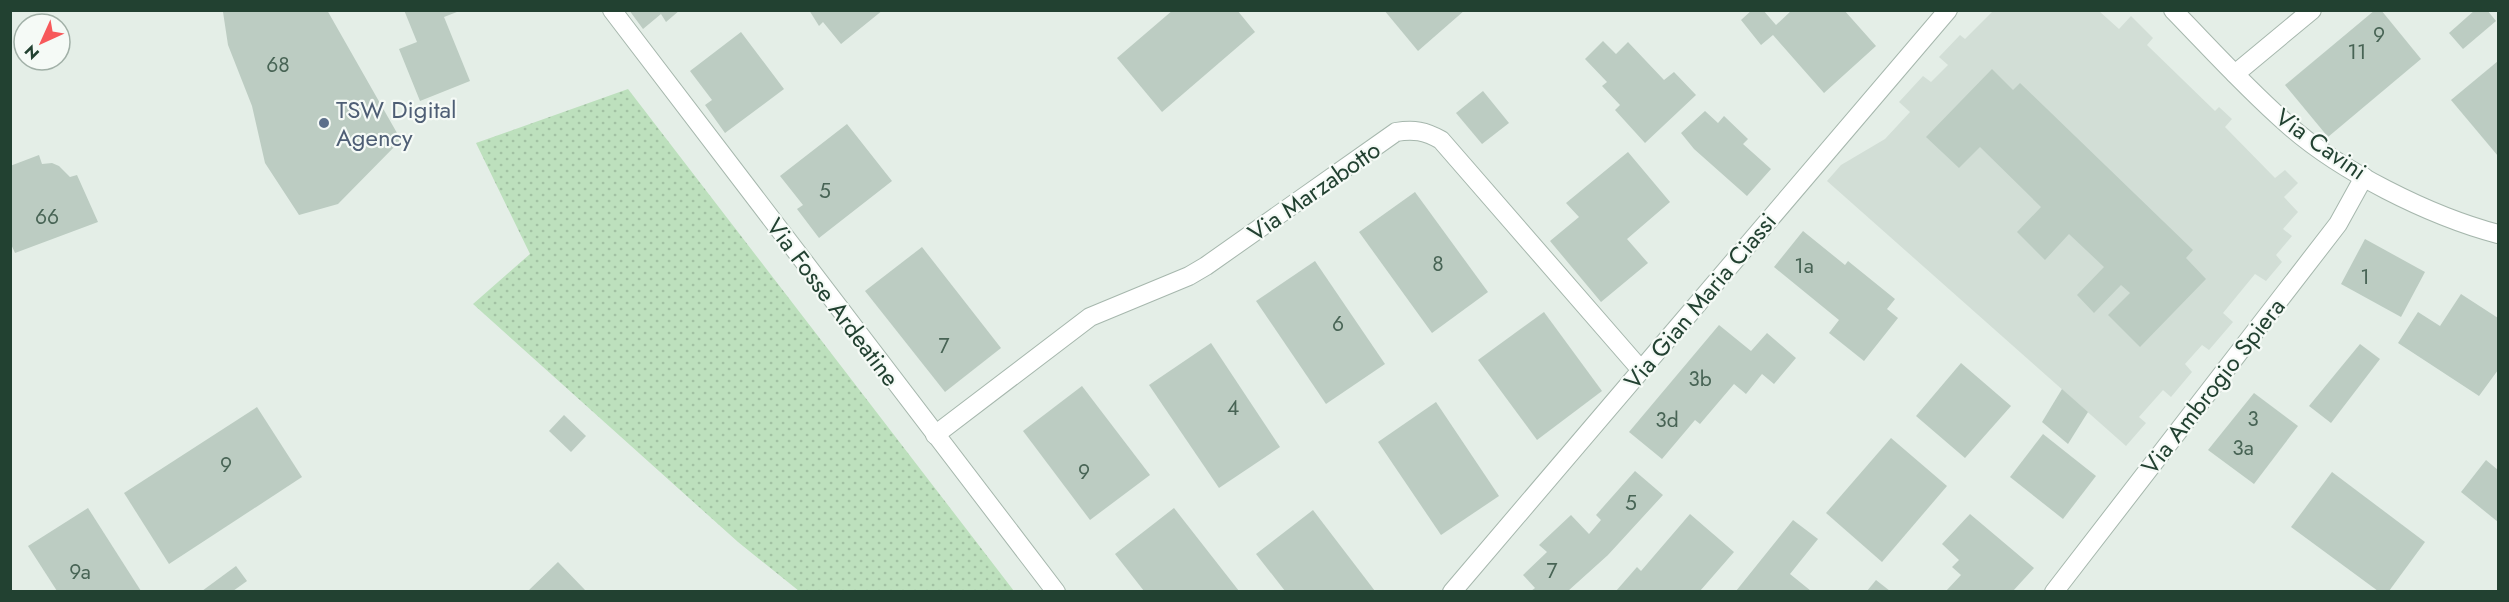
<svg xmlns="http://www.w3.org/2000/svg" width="2509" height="602" font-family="Jost,sans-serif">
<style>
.built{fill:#d2ded6}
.park{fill:url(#park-dots)}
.building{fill:#bcccc2}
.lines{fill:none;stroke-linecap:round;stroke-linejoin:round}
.street-casing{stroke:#a6b7ad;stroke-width:20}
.street{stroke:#fff;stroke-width:18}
.service-dot{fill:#5c6f8a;stroke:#f5faf6;stroke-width:2}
.labels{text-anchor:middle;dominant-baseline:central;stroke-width:4.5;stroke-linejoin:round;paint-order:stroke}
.number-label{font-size:21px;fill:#486455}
.service-label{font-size:24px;fill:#4e5e75;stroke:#f5faf6;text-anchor:start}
.street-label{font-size:24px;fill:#224131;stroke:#f5faf6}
</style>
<defs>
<pattern id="park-dots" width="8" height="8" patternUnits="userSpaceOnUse" patternTransform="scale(1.5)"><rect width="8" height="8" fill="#bde0bd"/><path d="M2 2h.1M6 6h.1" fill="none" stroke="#a2c1a3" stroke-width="1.8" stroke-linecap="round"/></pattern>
</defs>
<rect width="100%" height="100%" fill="#e4eee7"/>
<polygon class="built" points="1993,11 2099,11 2119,29 2131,16 2153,38 2147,45 2215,111 2219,107 2232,119 2225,127 2275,178 2285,170 2298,183 2284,197 2298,212 2283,229 2292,236 2276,255 2282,262 2266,281 2255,274 2223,313 2233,322 2209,350 2202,345 2185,364 2192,372 2171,397 2163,390 2139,417 2146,423 2126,446 1827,181 1841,165 1885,139 1910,112 1899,102 1923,76 1931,82 1948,65 1939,57 1960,35 1965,39"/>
<polygon class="park" points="628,89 1014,591 799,591 738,542 473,304 530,254 476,143"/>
<g class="building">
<polygon points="225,10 327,10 401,140 338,204 299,215 265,163 252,106 228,45 223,12"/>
<polygon points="404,10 462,10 444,17 470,81 420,101 399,49 417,42"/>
<polygon points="629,10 680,10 666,22 661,14 643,29"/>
<polygon points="809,10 883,10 841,44 823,22 819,26"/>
<polygon points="1173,10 1237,10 1255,32 1162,112 1117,58"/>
<polygon points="1384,10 1465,10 1418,51"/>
<polygon points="1752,10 1763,10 1776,25 1792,10 1844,10 1876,46 1824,93 1773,35 1761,45 1741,20"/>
<polygon points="2375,10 2381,10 2421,59 2328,137 2285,85"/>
<polygon points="2475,10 2487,10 2496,21 2463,49 2449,33"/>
<polygon points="741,32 784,89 725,133 705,105 712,100 690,71"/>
<polygon points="1603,41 1616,54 1628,42 1664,80 1674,72 1696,95 1645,143 1615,110 1620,105 1602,86 1607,82 1585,59"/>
<polygon points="2498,61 2498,156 2451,100"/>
<polygon points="1992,69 2013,90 2020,83 2193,250 2186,258 2206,279 2140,347 2108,315 2130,293 2121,285 2094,313 2077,295 2104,267 2069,234 2045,260 2017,232 2041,207 1980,147 1959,168 1926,137"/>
<polygon points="1483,91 1509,123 1482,144 1456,113"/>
<polygon points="1705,111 1718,123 1724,116 1748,139 1743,144 1771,169 1747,196 1694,149 1681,133"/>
<polygon points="847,124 892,181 819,238 797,209 803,205 780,176"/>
<polygon points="1628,152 1670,202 1627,239 1648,263 1601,302 1550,241 1579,217 1566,203"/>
<polygon points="39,155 42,164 52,163 59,166 70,177 77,175 98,222 15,253 10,242 10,166"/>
<polygon points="1415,192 1488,292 1432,333 1359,232"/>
<polygon points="1803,231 1845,265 1848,261 1895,299 1887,309 1898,318 1864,361 1829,333 1839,320 1774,267"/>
<polygon points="2365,239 2425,272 2401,317 2341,284"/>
<polygon points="922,247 1001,348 945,392 865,291"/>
<polygon points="1315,261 1385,364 1326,404 1256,301"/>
<polygon points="2461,294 2498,318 2498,370 2479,396 2398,343 2418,312 2440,326"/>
<polygon points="1544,312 1602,391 1537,440 1478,360"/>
<polygon points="1719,325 1751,351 1767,333 1796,358 1774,384 1762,374 1746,394 1734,384 1700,424 1695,420 1662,459 1629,432"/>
<polygon points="1211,343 1280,447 1219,488 1149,385"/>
<polygon points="2360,344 2380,359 2331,423 2309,406"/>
<polygon points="1961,363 2011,406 1965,458 1916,416"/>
<polygon points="1082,386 1150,475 1090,520 1023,431"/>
<polygon points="2062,389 2088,412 2068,444 2042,422"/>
<polygon points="2254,393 2298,426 2254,484 2208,450"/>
<polygon points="1436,402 1499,496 1441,535 1378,442"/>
<polygon points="257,407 302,477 169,564 124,493"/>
<polygon points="564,415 586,436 571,452 549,431"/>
<polygon points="2043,434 2096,476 2063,519 2010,477"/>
<polygon points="1891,438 1947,486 1882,562 1826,513"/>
<polygon points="2486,460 2498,470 2498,522 2461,492"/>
<polygon points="1635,471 1663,495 1608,555 1568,591 1531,591 1535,588 1523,575 1547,552 1539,545 1571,515 1589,534 1601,520 1596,515"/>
<polygon points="2332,472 2425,542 2389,591 2378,591 2291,527"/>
<polygon points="88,508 141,591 57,591 28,546"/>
<polygon points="1174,508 1239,591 1144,591 1115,554"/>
<polygon points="1313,510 1375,591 1285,591 1256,554"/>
<polygon points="1690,514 1734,552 1700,591 1616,591 1637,567 1641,571"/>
<polygon points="1970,514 2034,568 2013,591 1946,591 1961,575 1952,567 1959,560 1942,544"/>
<polygon points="1793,520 1818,539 1790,574 1811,591 1736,591"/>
<polygon points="558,562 586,591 528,591"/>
<polygon points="236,566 247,581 233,591 202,591"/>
<polygon points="1876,580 1890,591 1867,591"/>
</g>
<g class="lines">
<g class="street-casing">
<g id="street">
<polyline points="612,10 1056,592"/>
<path d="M2173,10C2210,48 2246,88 2286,123C2339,171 2430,216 2498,234"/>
<polyline points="2235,74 2312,10"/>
<path d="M935,435L1090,317L1189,276L1206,266L1396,132C1414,129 1425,131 1441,140L1641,370"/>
<polyline points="1452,592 1948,10"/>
<polyline points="2054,592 2338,224 2364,177"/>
</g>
</g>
<use href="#street" class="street"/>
</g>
<circle class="service-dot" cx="324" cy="123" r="6"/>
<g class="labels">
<g class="number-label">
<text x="2379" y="35">9</text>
<text x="2357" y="52">11</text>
<text x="278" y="65">68</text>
<text x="825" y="191">5</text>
<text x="47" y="217">66</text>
<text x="1438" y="264">8</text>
<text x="1804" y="266">1a</text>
<text x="2365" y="277">1</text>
<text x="1338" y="324">6</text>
<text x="944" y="346">7</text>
<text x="1700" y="379">3b</text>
<text x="1233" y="408">4</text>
<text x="2253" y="419">3</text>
<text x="1667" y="420">3d</text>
<text x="2243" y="448">3a</text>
<text x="226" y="465">9</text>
<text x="1084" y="472">9</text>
<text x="1631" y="503">5</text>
<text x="1552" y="571">7</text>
<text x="80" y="572">9a</text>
</g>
<g class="service-label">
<text x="336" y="109">TSW Digital<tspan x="336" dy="28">Agency</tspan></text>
</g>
<g class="street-label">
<text transform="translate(2321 144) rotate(35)">Via Cavini</text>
<text transform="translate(1314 191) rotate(-35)">Via Marzabotto</text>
<text transform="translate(1700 301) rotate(-50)">Via Gian Maria Ciassi</text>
<text transform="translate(833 302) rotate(53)">Via Fosse Ardeatine</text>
<text transform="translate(2213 386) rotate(-52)">Via Ambrogio Spiera</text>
</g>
</g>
<rect width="2509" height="602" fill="none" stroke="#224131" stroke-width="24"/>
<g transform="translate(42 42) rotate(225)"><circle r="28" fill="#f5faf6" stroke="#a1b0a7" stroke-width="1.5"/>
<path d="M0-4.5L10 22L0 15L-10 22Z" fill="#f7595b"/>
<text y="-9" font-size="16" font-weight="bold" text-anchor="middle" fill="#224131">N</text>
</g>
</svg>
